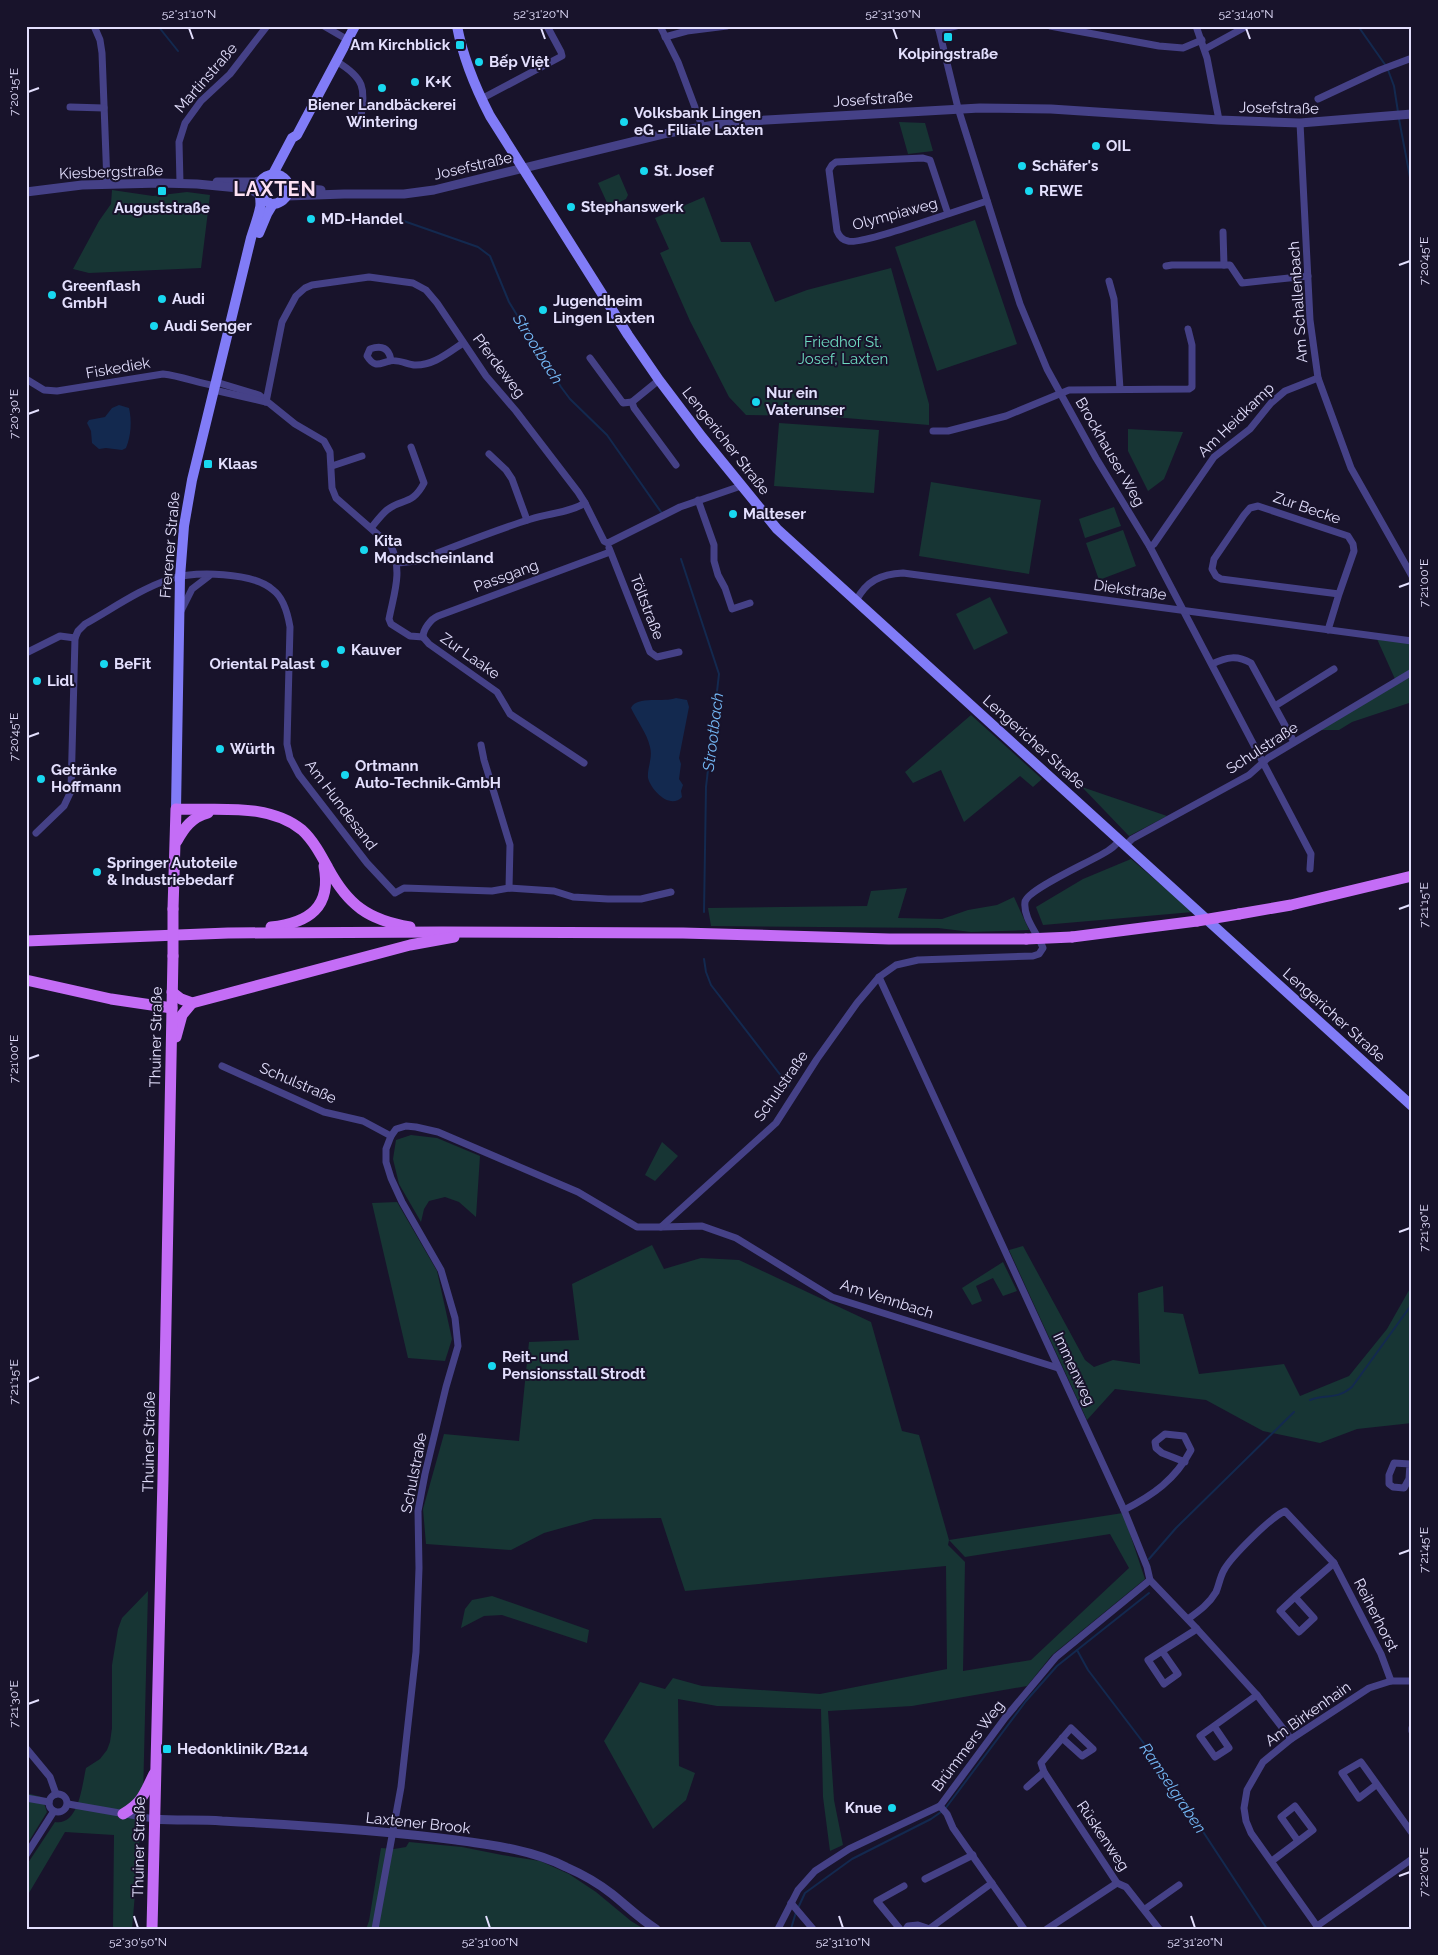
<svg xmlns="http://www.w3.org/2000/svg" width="1438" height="1955" font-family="Raleway,sans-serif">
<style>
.green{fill:#173534;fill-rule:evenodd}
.water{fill:#13294f}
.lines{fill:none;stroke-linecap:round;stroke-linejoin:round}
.stream{stroke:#13294f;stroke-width:2}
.minor{stroke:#454187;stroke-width:7}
.tertiary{stroke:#454187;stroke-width:9}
.secondary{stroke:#817cf7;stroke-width:10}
.primary{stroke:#c46df6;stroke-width:11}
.primary-bridge{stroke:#c46df6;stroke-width:11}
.ticks{fill:none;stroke:#e3dffd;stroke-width:2}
.poi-dot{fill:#18d8f0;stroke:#18132b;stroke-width:2}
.labels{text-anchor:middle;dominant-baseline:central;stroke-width:4;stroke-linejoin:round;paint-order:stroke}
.poi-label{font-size:15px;font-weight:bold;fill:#e3dffd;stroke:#18132b;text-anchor:start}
.street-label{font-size:15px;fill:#e3dffd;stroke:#18132b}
.park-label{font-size:15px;fill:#6edac0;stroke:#18132b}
.water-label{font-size:16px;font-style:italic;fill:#74b8f6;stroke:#18132b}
.district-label{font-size:20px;font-weight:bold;letter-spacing:1px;fill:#fde1f3;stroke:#18132b}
.neatline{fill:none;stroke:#e3dffd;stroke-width:2}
.ticks-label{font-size:12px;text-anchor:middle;fill:#e3dffd}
</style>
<rect width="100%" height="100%" fill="#18132b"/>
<g class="green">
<polygon points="899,122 925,123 933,151 908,154"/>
<polygon points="619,174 628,195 626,199 609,207 598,183"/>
<polygon points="112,190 153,196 187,192 210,195 201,268 89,273 73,269 99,221 111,204"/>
<polygon points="704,197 721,242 750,242 775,302 807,290 891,268 929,404 929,425 822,416 746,415 729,397 690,321 660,253 669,249 655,218"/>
<polygon points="975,220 1017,344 937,371 895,247"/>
<polygon points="779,423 879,430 874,493 774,486"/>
<polygon points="1128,429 1183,432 1164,479 1148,491 1128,451"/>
<polygon points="931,482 1041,500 1029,574 919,556"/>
<polygon points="1114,507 1121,526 1085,538 1079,519"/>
<polygon points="1123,530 1136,566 1099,580 1086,543"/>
<polygon points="990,597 1008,633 974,650 956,614"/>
<polygon points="1377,639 1412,643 1412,669 1395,679"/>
<polygon points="1412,676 1412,702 1352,722 1339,730 1317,730"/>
<polygon points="971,715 1042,779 1033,787 1020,776 964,822 941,770 913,783 905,772"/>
<polygon points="1082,787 1167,816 1129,836"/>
<polygon points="1131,859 1193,912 1043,925 1036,907 1083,879"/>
<polygon points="907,888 898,918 942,919 968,910 997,905 1014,897 1029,930 971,932 938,928 711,926 708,908 867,906 871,891"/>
<polygon points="411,1135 437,1138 480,1156 476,1217 459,1202 445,1197 429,1201 424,1209 421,1222 399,1184 393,1159 396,1140"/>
<polygon points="662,1142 678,1156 655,1181 645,1175"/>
<polygon points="397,1202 437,1271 452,1339 445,1361 408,1358 372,1203"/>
<path d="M652,1245L664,1269L701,1258L739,1260L871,1322L902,1431L919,1435L949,1540L1123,1513L1145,1579L1052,1655L1027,1686L912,1706L828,1711L834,1800L843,1845L830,1851L823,1797L821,1709L717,1706L678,1699L679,1766L695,1773L686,1800L653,1829L604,1741L640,1682L665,1689L673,1678L702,1686L820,1694L947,1669L946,1566L685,1591L661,1518L594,1519L544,1533L511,1550L426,1544L423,1509L444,1434L519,1441L529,1342L579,1340L572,1284ZM1110,1534L1129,1568L1031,1660L963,1671L965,1562L948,1545L949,1540L965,1557Z"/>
<polygon points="1023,1246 1085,1360 1094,1367 1113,1360 1140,1364 1138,1293 1163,1286 1164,1312 1183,1314 1199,1374 1284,1364 1300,1396 1349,1376 1387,1329 1412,1285 1412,1423 1357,1429 1320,1443 1263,1431 1206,1400 1115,1389 1087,1420 1009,1250"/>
<polygon points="1003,1262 1017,1291 1003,1296 993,1278 976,1286 982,1301 972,1305 962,1288"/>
<path d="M148,1591L143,1798L132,1929H113L114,1835L65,1832L26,1898V1866L55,1822C79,1826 82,1785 86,1768L100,1759L107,1750L110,1742L112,1728V1665L118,1629L122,1618Z"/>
<polygon points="492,1596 589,1630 587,1643 502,1615 484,1616 461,1628 465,1609 472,1600"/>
<polygon points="26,1793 42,1797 47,1812 26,1846"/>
<polygon points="409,1842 462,1847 502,1855 540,1861 569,1874 596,1892 631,1921 644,1929 366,1929 369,1921 381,1848 394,1849 406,1847"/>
</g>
<g class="water">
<path d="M119,405L129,408C132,421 131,436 126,448L122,450L106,448L99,449L92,443L91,431L87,423L89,420L105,417L112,408Z"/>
<path d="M676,698L687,700L689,707L679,758L681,764L679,779L683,785L681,791L682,797C670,810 651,790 648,778C647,768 653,758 650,747C647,733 637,721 631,708C637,695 664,703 676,698Z"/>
</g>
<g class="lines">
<g class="stream">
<polyline points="158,26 178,51"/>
<polyline points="1358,26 1386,66"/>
<polyline points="1388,70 1394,86 1398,112"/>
<polyline points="1399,119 1412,188"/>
<polyline points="398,219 478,247 490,256 509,302 561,387 570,399 607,435 661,512"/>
<polyline points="681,559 719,674 706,787 704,912"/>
<polyline points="704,959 706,972 711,985 789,1086"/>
<path d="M1310,1400C1327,1393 1335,1401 1352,1387L1412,1304"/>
<polyline points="1149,1559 1176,1528 1294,1412"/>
<polyline points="1077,1650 1088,1670 1152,1754 1267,1929"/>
<polyline points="945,1809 1026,1701 1057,1666 1149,1593"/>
<polyline points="798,1908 805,1893 852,1859 931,1819 941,1812"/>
<polyline points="791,1929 796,1912"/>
</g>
<g class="minor">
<polyline points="94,26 100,40 102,53 107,183"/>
<polyline points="324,26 348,40"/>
<polyline points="660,26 678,62 702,126"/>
<polyline points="938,26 958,108 998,235 1020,304 1047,369 1096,458 1150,547 1311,854 1310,869"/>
<polyline points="1050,26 1159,46 1183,48 1202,40"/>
<polyline points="1196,26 1207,58 1219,120"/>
<polyline points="939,30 956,26"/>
<polyline points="665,37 687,31 727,26"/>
<polyline points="1205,49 1247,26"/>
<path d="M336,61C369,81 364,90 360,125"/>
<polyline points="481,99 562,56 561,52 547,26"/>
<polyline points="1318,99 1380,70 1412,58"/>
<polyline points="70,107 104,108"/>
<polyline points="1300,123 1310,320 1318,378 1351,468 1412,576"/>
<polyline points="180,183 179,142 185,123 201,101 230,74 267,26"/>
<path d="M948,214C932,219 859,245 848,241C842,240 839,236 837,231L829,170L832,165L836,162L923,158L930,160L948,214L987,201"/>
<polyline points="1223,232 1224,265"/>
<polyline points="1166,266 1172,265 1230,265 1242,283 1308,276"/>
<polyline points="1109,281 1114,299 1120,389"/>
<polyline points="590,358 623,403 632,402"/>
<path d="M391,360C389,348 382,345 370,349L367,356C375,369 380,363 390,361C397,359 407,364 414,365C433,366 448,353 463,343"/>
<path d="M26,379L44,390L57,391L163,374C181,376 198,383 216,386"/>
<polyline points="659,380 632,402 634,408 676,465"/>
<path d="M216,382L259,395L295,424L324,441L330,452L332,488L336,498L391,546C403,571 394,593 389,619L391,624L410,636L423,637"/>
<polyline points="214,390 266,402"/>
<polyline points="266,402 282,322 296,296 305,288 312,285 369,277 413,283 426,290 437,303 486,376 516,411 578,492 585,503 604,541 608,543 680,507 741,486"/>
<polyline points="933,431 948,431 1006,416 1069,390 1189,389 1192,387 1192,345 1188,329"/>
<polyline points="489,454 506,470 512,479 527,520"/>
<polyline points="332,466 362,456"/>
<polyline points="698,500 714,545 714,561 718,575 725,588 732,609 750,603"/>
<path d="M371,528C376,522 381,515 387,510C402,498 412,506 424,483L411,447"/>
<polyline points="1150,547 1154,544 1214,457 1250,429 1271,403 1285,391 1318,378"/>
<polyline points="609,548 650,652 657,657 679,652"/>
<path d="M398,563L416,561C454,547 492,531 531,519C549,513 569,513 585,503"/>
<path d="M856,601C866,581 881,574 903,573L1412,641"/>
<polyline points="181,611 192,589 209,576"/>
<polyline points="1328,630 1339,594 1354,551 1353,544 1348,536 1258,506 1250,508 1244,515 1214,559 1212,569 1216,576 1221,579 1339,594"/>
<path d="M423,637C423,629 431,619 438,616L610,552"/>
<polyline points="423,637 429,644 497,692 510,714 584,763"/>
<path d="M26,653L60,636L75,638L78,631L85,624C112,609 140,589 170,579C195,571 253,572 273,590C284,598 288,615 290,627L287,744L290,758L299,775L367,863L395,893L404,888L492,891L509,888L554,891L573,897L608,899H641L671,892"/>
<path d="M1212,664C1227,657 1237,655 1251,663L1294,742"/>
<polyline points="1275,706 1334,669"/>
<polyline points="481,745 484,760 510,845 509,888"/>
<polyline points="36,833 64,806 71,791 75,638"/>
<polyline points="1126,845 1132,839 1249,775 1268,758 1412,672"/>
<polyline points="879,977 1124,1510 1147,1567 1150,1580 1197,1629 1257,1695 1291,1739"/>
<polyline points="222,1066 324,1112 363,1121 391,1136"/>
<polyline points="661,1227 702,1226 736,1238 832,1297 1058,1368"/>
<polyline points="1410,1464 1409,1479 1404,1488 1393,1487 1389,1484 1389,1475 1394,1463 1410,1464 1412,1465"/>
<path d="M1124,1510C1153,1495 1175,1480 1191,1450L1184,1436L1165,1434L1155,1442L1156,1448L1162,1453L1185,1462"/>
<polyline points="1295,1597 1280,1611 1299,1632 1314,1618 1295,1597 1334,1563"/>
<path d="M1188,1619C1199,1611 1209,1604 1216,1592C1219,1585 1220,1577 1224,1570C1231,1557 1271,1517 1285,1511L1334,1563L1381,1654L1391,1681"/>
<polyline points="1162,1651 1148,1660 1164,1684 1178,1674 1162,1651 1197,1629"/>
<polyline points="1214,1726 1200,1736 1215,1757 1229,1748 1214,1726 1257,1695"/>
<polyline points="1412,1728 1412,1731"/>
<polyline points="1062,1738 1082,1756 1093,1749 1071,1728 1041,1763 1044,1772 1117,1883 1126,1887 1159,1929"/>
<polyline points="26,1748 50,1777 56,1794"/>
<polyline points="1376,1785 1359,1798 1342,1773 1361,1762 1412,1833"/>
<polyline points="1027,1787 1044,1772"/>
<circle cx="58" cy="1803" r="9"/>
<polyline points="26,1798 49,1802"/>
<polyline points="68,1804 154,1819"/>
<polyline points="940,1806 947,1814 953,1828 1024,1929"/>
<polyline points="26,1855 54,1811"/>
<polyline points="1272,1861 1313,1830 1295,1806 1281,1817 1298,1841"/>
<polyline points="925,1879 973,1855"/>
<polyline points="791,1903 813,1929"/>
<polyline points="1145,1909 1179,1885"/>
<polyline points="1317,1926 1412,1859"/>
<path d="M375,1929L401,1787L416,1652L419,1568L418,1511L425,1474L446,1387L458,1346L455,1318L441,1270L402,1202L391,1178L386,1162V1149L391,1136L396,1129L406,1126L416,1127L438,1132L578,1192L637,1227H661L776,1123L817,1059L857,1003L879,977L896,965L918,960L1033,956L1039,954L1043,948C1038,934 1023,918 1025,902C1027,889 1095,860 1109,850C1114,847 1117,843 1120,840"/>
<polyline points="778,1929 798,1890 815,1871 849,1849 940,1806 1005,1718 1056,1657 1150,1580"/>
<polyline points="900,1929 877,1901 904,1886"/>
<polyline points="906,1929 908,1926 918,1925 930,1929"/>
<polyline points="929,1929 992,1883"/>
<polyline points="1047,1929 1117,1883"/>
<polyline points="1319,1929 1251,1833 1246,1821 1244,1808 1247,1790 1263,1762 1291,1739 1369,1688 1391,1681 1412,1681"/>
</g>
<g class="tertiary">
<polyline points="217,182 255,182 262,180"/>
<polyline points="288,184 295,188 321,190"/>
<polyline points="26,192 82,185 161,183 197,184 249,189 259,194"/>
<polyline points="287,196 344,194 404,194 434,190 668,133 732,122 980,108 1051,109 1219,120 1300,123 1412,114"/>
<path d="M154,1819C177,1821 199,1819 222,1821C300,1825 379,1830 456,1840C493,1845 533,1850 566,1867C582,1874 598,1883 612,1894C627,1906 640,1919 656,1929"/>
</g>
<g class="secondary">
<path d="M457,26C463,58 475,87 490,116L628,335L659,380L702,437L777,529L1412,1106"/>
<polyline points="273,174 292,138 297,135 355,26"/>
<polyline points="259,233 267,214 273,204"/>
<path d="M176,809L180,577L184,526L192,480L251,238C254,228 258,218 260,208C263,197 252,180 270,175C273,174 278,174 281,176C297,185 286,205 271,204L261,197"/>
</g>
<g class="primary">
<path d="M177,841C184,828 192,817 208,813"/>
<path d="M173,909L176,809C217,811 268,802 302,830C313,840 321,855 328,868C348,905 368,920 410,927"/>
<polyline points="1239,914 1291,905 1412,876"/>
<path d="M271,927C309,923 332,907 324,866"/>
<polyline points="1072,937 1197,921"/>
<polyline points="26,941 228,933 442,932 683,933 889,939 1026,939"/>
<polyline points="26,980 111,999 172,1008"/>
<polyline points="172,992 181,999 192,1003 410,945 454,937"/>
<polyline points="176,1037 182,1015 192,1003"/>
<path d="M123,1814C143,1802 144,1794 154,1774"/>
<polyline points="152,1929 163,1478 173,956"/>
</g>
<g class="primary-bridge">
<polyline points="1197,921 1239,914"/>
<polyline points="1026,939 1072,937"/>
<polyline points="173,956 173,909"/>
</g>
</g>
<path class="ticks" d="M189,28L193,39M541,28L545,39M893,28L897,39M1246,28L1250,39M28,92L39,88M1399,265L1410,261M28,414L39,410M1399,587L1410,583M28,737L39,733M1399,909L1410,905M28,1059L39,1055M1399,1232L1410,1228M28,1382L39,1377M1399,1554L1410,1550M28,1704L39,1700M1399,1876L1410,1872M134,1916L138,1928M486,1916L490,1928M839,1916L843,1928M1191,1916L1195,1928"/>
<g class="poi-dot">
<rect x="943" y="32" width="10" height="10" rx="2.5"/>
<rect x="455" y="40" width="10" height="10" rx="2.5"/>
<circle cx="479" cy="62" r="5"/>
<circle cx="415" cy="82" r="5"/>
<circle cx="382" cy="88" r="5"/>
<circle cx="624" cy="122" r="5"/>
<circle cx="1096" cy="146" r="5"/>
<circle cx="1022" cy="166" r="5"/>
<circle cx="644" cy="171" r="5"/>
<rect x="157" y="186" width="10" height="10" rx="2.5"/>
<circle cx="1029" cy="191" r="5"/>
<circle cx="571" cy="207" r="5"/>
<circle cx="311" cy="219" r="5"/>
<circle cx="52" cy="295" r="5"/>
<circle cx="162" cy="299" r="5"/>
<circle cx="543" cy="310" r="5"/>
<circle cx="154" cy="326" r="5"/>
<circle cx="756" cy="402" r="5"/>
<rect x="203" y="459" width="10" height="10" rx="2.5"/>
<circle cx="733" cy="514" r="5"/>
<circle cx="364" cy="550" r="5"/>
<circle cx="341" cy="650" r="5"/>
<circle cx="104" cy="664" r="5"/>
<circle cx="325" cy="664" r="5"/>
<circle cx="37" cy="681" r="5"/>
<circle cx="220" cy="749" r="5"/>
<circle cx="345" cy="775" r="5"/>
<circle cx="41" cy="779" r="5"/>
<circle cx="97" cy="872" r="5"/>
<circle cx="492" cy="1366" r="5"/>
<rect x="162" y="1744" width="10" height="10" rx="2.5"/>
<circle cx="892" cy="1808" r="5"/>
</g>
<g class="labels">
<g class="poi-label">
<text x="450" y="45" text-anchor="end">Am Kirchblick</text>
<text x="948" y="54" text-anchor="middle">Kolpingstraße</text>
<text x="489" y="62">Bếp Việt</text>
<text x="425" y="82">K+K</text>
<text x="382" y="105" text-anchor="middle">Biener Landbäckerei<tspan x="382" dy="17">Wintering</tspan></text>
<text x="634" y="113">Volksbank Lingen<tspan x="634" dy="17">eG - Filiale Laxten</tspan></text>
<text x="1106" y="146">OIL</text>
<text x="1032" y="166">Schäfer's</text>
<text x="654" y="171">St. Josef</text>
<text x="1039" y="191">REWE</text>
<text x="581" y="207">Stephanswerk</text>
<text x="162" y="208" text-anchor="middle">Auguststraße</text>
<text x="321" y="219">MD-Handel</text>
<text x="62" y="286">Greenflash<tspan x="62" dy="17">GmbH</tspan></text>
<text x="172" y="299">Audi</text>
<text x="553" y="301">Jugendheim<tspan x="553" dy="17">Lingen Laxten</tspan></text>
<text x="164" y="326">Audi Senger</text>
<text x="766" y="393">Nur ein<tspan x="766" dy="17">Vaterunser</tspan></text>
<text x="218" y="464">Klaas</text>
<text x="743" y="514">Malteser</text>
<text x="374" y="541">Kita<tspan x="374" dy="17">Mondscheinland</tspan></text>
<text x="351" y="650">Kauver</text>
<text x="114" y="664">BeFit</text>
<text x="315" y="664" text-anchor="end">Oriental Palast</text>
<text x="47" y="681">Lidl</text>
<text x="230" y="749">Würth</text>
<text x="355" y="766">Ortmann<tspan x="355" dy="17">Auto-Technik-GmbH</tspan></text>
<text x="51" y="770">Getränke<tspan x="51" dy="17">Hoffmann</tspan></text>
<text x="107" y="863">Springer Autoteile<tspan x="107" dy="17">&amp; Industriebedarf</tspan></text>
<text x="502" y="1357">Reit- und<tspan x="502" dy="17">Pensionsstall Strodt</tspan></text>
<text x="177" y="1749">Hedonklinik/B214</text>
<text x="882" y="1808" text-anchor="end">Knue</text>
</g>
<g class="street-label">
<text transform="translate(206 78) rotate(-49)">Martinstraße</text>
<text transform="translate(873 99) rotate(-4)">Josefstraße</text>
<text transform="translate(1279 108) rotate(1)">Josefstraße</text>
<text transform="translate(473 166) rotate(-13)">Josefstraße</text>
<text transform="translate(111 172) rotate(-2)">Kiesbergstraße</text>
<text transform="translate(895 214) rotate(-15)">Olympiaweg</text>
<text transform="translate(1298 302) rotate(-94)">Am Schallenbach</text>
<text transform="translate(499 366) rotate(53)">Pferdeweg</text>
<text transform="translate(118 368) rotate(-10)">Fiskediek</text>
<text transform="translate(1236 420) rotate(-44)">Am Heidkamp</text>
<text transform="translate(726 441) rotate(52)">Lengericher Straße</text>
<text transform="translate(1110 452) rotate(60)">Brockhauser Weg</text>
<text transform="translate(1307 508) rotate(19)">Zur Becke</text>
<text transform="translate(170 545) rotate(-85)">Frerener Straße</text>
<text transform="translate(506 576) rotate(-20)">Passgang</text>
<text transform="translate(1130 590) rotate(8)">Diekstraße</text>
<text transform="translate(647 607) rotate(69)">Töltstraße</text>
<text transform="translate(470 656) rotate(35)">Zur Laake</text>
<text transform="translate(1034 742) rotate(42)">Lengericher Straße</text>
<text transform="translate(1262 748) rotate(-33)">Schulstraße</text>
<text transform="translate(341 805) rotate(53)">Am Hundesand</text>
<text transform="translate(1334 1015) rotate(42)">Lengericher Straße</text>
<text transform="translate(156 1037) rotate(-89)">Thuiner Straße</text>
<text transform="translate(298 1083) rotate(23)">Schulstraße</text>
<text transform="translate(781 1086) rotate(-55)">Schulstraße</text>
<text transform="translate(887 1299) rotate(18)">Am Vennbach</text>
<text transform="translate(1074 1369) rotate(65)">Immenweg</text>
<text transform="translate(149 1442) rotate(-89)">Thuiner Straße</text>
<text transform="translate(414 1473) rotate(-79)">Schulstraße</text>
<text transform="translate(1376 1615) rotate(63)">Reiherhorst</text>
<text transform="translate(1308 1714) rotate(-35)">Am Birkenhain</text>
<text transform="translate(968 1746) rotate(-53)">Brümmers Weg</text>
<text transform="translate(418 1823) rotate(6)">Laxtener Brook</text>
<text transform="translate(1103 1836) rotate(56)">Rüskenweg</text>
<text transform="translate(139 1847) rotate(-89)">Thuiner Straße</text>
</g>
<g class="park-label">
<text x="843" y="342">Friedhof St.<tspan x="843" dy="17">Josef, Laxten</tspan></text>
</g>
<g class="water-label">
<text transform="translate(538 349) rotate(58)">Strootbach</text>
<text transform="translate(713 732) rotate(-83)">Strootbach</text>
<text transform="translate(1173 1788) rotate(56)">Ramselgraben</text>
</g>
<g class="district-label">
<text x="275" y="189">LAXTEN</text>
</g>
</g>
<rect width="1438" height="1955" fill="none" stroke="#18132b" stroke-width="55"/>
<rect x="28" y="28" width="1382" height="1900" class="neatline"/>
<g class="ticks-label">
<text x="189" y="18">52°31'10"N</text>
<text x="541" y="18">52°31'20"N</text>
<text x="893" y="18">52°31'30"N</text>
<text x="1246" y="18">52°31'40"N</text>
<text transform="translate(14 92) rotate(-90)" y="4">7°20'15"E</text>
<text transform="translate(1424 261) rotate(-90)" y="4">7°20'45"E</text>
<text transform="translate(14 414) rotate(-90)" y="4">7°20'30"E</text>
<text transform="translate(1424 583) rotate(-90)" y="4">7°21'00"E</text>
<text transform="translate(14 737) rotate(-90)" y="4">7°20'45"E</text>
<text transform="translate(1424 905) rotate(-90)" y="4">7°21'15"E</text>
<text transform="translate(14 1059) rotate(-90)" y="4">7°21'00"E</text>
<text transform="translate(1424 1228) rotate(-90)" y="4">7°21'30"E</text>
<text transform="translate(14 1382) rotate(-90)" y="4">7°21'15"E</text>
<text transform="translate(1424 1550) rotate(-90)" y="4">7°21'45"E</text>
<text transform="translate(14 1704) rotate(-90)" y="4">7°21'30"E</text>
<text transform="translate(1424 1872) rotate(-90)" y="4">7°22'00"E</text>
<text x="138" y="1946">52°30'50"N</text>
<text x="490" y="1946">52°31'00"N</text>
<text x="843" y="1946">52°31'10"N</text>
<text x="1195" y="1946">52°31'20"N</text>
</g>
</svg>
